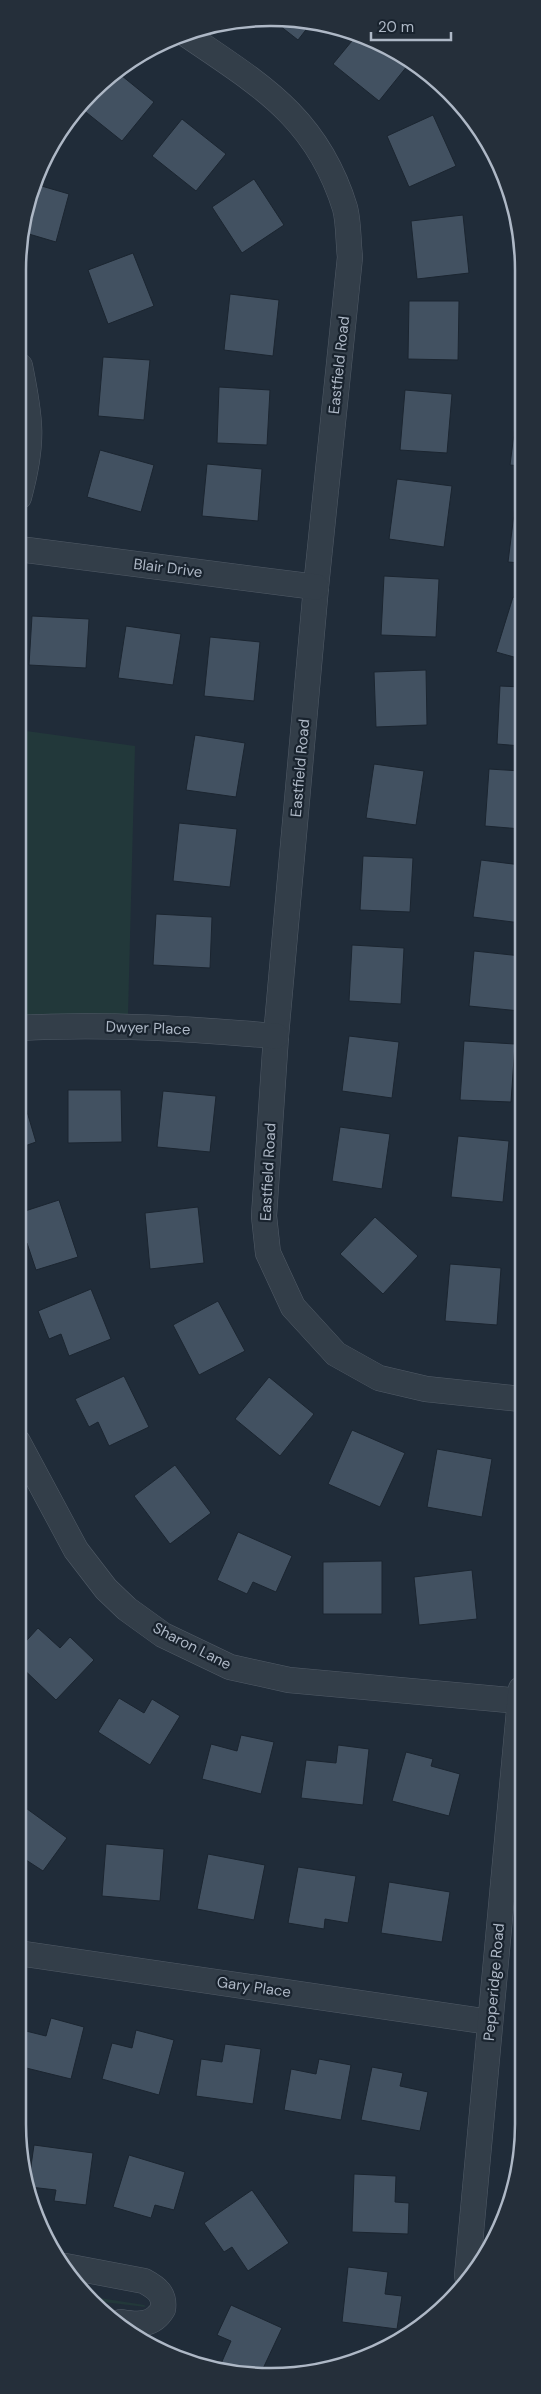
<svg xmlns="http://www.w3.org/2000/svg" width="541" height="2394" font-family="'DM Sans',sans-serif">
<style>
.green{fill:#22383a}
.building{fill:#425161;stroke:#1b2530}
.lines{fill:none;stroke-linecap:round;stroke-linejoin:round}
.street-casing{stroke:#515b67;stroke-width:26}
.street{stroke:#333e49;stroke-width:25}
.labels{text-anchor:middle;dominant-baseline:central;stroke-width:4.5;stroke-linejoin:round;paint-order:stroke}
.street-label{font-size:15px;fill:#aeb8c6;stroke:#19232e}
.rim{fill:none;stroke:#aeb8c6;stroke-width:2.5}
</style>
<rect width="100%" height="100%" fill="#202c39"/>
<g class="green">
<polygon points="19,730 135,746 128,1015 61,1014 19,1016"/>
<polygon points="87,2296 144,2305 146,2307 95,2301"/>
</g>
<g class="building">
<polygon points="304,20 312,22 298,40 275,22"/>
<polygon points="356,36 381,43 408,65 379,101 333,64"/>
<polygon points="116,71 154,102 122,141 82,109"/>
<polygon points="433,115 456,166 409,187 387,136"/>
<polygon points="182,119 226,154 196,191 152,156"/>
<polygon points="254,179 284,225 242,253 212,207"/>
<polygon points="38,185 69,194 56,242 22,232"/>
<polygon points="463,215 469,273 417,279 411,221"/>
<polygon points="133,253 154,306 108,324 88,270"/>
<polygon points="230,294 279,300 273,356 224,350"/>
<polygon points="409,301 459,301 458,360 408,359"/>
<polygon points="103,357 150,360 144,420 98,416"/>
<polygon points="219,387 270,390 267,445 217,443"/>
<polygon points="405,390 452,394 447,453 400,450"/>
<polygon points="517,410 521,411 521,466 510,465"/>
<polygon points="100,450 154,465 141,512 87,497"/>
<polygon points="207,464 262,469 258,521 202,516"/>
<polygon points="397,479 452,486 444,547 389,539"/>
<polygon points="515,506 521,507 521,563 508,562"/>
<polygon points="384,576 439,579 436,637 381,635"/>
<polygon points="513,597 521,600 521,659 496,652"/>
<polygon points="32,616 89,619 86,668 29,665"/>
<polygon points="126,626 181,634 173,685 118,678"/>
<polygon points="210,637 260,642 254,701 204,696"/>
<polygon points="426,670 427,725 376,727 374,672"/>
<polygon points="500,686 521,687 521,746 497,744"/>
<polygon points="195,735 245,743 236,797 186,790"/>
<polygon points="374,764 424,771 416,825 366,818"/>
<polygon points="489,769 521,771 521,829 485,826"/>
<polygon points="179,823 237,829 230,887 173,881"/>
<polygon points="363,856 413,858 410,912 360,910"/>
<polygon points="481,860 521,865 521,923 473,917"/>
<polygon points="156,914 212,917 210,968 153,965"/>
<polygon points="352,945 404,948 401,1004 349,1001"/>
<polygon points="474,951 521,956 520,1011 469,1006"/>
<polygon points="349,1036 399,1042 392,1098 342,1091"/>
<polygon points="464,1041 515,1044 511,1102 460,1100"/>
<polygon points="20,1088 36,1142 19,1148 19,1089"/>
<polygon points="68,1090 121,1090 122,1142 68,1143"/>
<polygon points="163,1091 216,1096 210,1152 157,1147"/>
<polygon points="340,1127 390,1134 382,1189 332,1181"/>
<polygon points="458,1136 509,1141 503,1202 451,1197"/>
<polygon points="59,1200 78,1257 36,1270 27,1243 19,1246 19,1213"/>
<polygon points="198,1207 204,1263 150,1269 145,1213"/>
<polygon points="375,1217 418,1256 383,1294 340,1254"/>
<polygon points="450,1264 501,1268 497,1325 445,1321"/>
<polygon points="91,1289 111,1339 69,1356 61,1334 49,1339 38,1311"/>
<polygon points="218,1301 245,1351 199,1375 173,1325"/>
<polygon points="124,1376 149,1427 109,1446 98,1422 89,1427 75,1399"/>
<polygon points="269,1377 314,1414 280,1456 235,1419"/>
<polygon points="352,1430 405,1453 380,1507 328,1484"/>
<polygon points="437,1449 492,1459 482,1517 427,1507"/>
<polygon points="175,1465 211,1513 170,1544 134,1496"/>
<polygon points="238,1532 292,1556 276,1592 253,1582 247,1594 217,1580"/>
<polygon points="382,1561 382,1614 323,1614 323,1562"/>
<polygon points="472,1570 477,1619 419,1625 414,1577"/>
<polygon points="18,1574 25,1586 18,1590"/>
<polygon points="38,1628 60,1648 70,1637 94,1660 56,1700 18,1664 18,1650"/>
<polygon points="119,1698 144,1713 152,1699 180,1716 150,1765 98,1732"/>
<polygon points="241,1735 274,1742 261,1794 202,1779 211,1744 237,1751"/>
<polygon points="338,1745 369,1749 363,1805 301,1798 306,1760 336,1763"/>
<polygon points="406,1752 433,1759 431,1766 460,1774 449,1816 392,1801"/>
<polygon points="19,1803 67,1838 43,1871 23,1858 18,1865"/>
<polygon points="106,1844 164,1849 160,1901 102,1896"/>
<polygon points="208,1854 265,1865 254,1920 197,1909"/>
<polygon points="298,1867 356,1876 348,1923 325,1919 324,1929 288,1923"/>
<polygon points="389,1882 450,1892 442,1942 381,1933"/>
<polygon points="51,2018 84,2027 71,2079 18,2066 18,2047 22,2030 46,2036"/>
<polygon points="136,2030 174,2040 159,2095 102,2079 112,2043 132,2048"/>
<polygon points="225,2044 261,2049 253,2104 196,2096 201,2059 222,2062"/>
<polygon points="319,2059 351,2065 341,2120 284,2110 291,2069 316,2074"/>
<polygon points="372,2067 403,2073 400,2086 428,2092 420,2131 361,2120"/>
<polygon points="34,2145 93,2153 86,2205 54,2201 56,2190 30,2187 29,2180"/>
<polygon points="129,2155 185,2172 174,2210 155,2205 151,2218 113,2207"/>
<polygon points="354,2174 396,2176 395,2202 409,2203 408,2234 352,2232"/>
<polygon points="252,2190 289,2243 248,2271 232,2247 224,2252 204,2223"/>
<polygon points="348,2267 388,2272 385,2294 402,2296 397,2329 342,2322"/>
<polygon points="231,2305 282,2328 260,2375 254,2376 220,2366 231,2341 217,2335"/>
<polygon points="343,2359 355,2361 342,2364"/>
</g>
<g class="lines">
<g class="street-casing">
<g id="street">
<path d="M187,35C260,85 317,117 345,208C349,223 348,241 350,257L316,587L276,1036L264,1216L268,1253L293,1307L336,1354L379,1378L426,1389L521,1399"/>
<path d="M19,497C34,442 31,420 20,366"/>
<polyline points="19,549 316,587"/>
<path d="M19,1028C105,1023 190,1029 276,1036"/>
<polyline points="18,1442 76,1550 106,1589 127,1609 163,1635 230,1667 289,1680 520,1701"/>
<polyline points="18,1953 490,2022"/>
<path d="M65,2266L144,2281C157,2288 165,2294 163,2309C153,2326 138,2325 121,2322"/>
<polyline points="467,2276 521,1689"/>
</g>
</g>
<use href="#street" class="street"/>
</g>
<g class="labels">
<g class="street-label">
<text transform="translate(339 365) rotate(-84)">Eastfield Road</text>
<text transform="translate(168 568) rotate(7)">Blair Drive</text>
<text transform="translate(300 768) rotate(-85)">Eastfield Road</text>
<text transform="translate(148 1028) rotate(2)">Dwyer Place</text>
<text transform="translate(268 1172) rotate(-87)">Eastfield Road</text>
<text transform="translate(192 1646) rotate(27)">Sharon Lane</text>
<text transform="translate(494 1982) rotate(-85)">Pepperidge Road</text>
<text transform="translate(254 1987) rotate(8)">Gary Place</text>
</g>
</g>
<path d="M0 0H541V2394H0ZM270 26H271A244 244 0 0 1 515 270V2124A244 244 0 0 1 271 2368H270A244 244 0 0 1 26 2124V270A244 244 0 0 1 270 26Z" fill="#252f3a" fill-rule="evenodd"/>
<path class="rim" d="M270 26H271A244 244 0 0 1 515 270V2124A244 244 0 0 1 271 2368H270A244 244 0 0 1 26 2124V270A244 244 0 0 1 270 26Z"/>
<path d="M371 32v8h80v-8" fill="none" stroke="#aeb8c6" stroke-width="2.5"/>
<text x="378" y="32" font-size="15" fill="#aeb8c6" stroke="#19232e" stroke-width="4" paint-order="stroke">20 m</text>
</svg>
